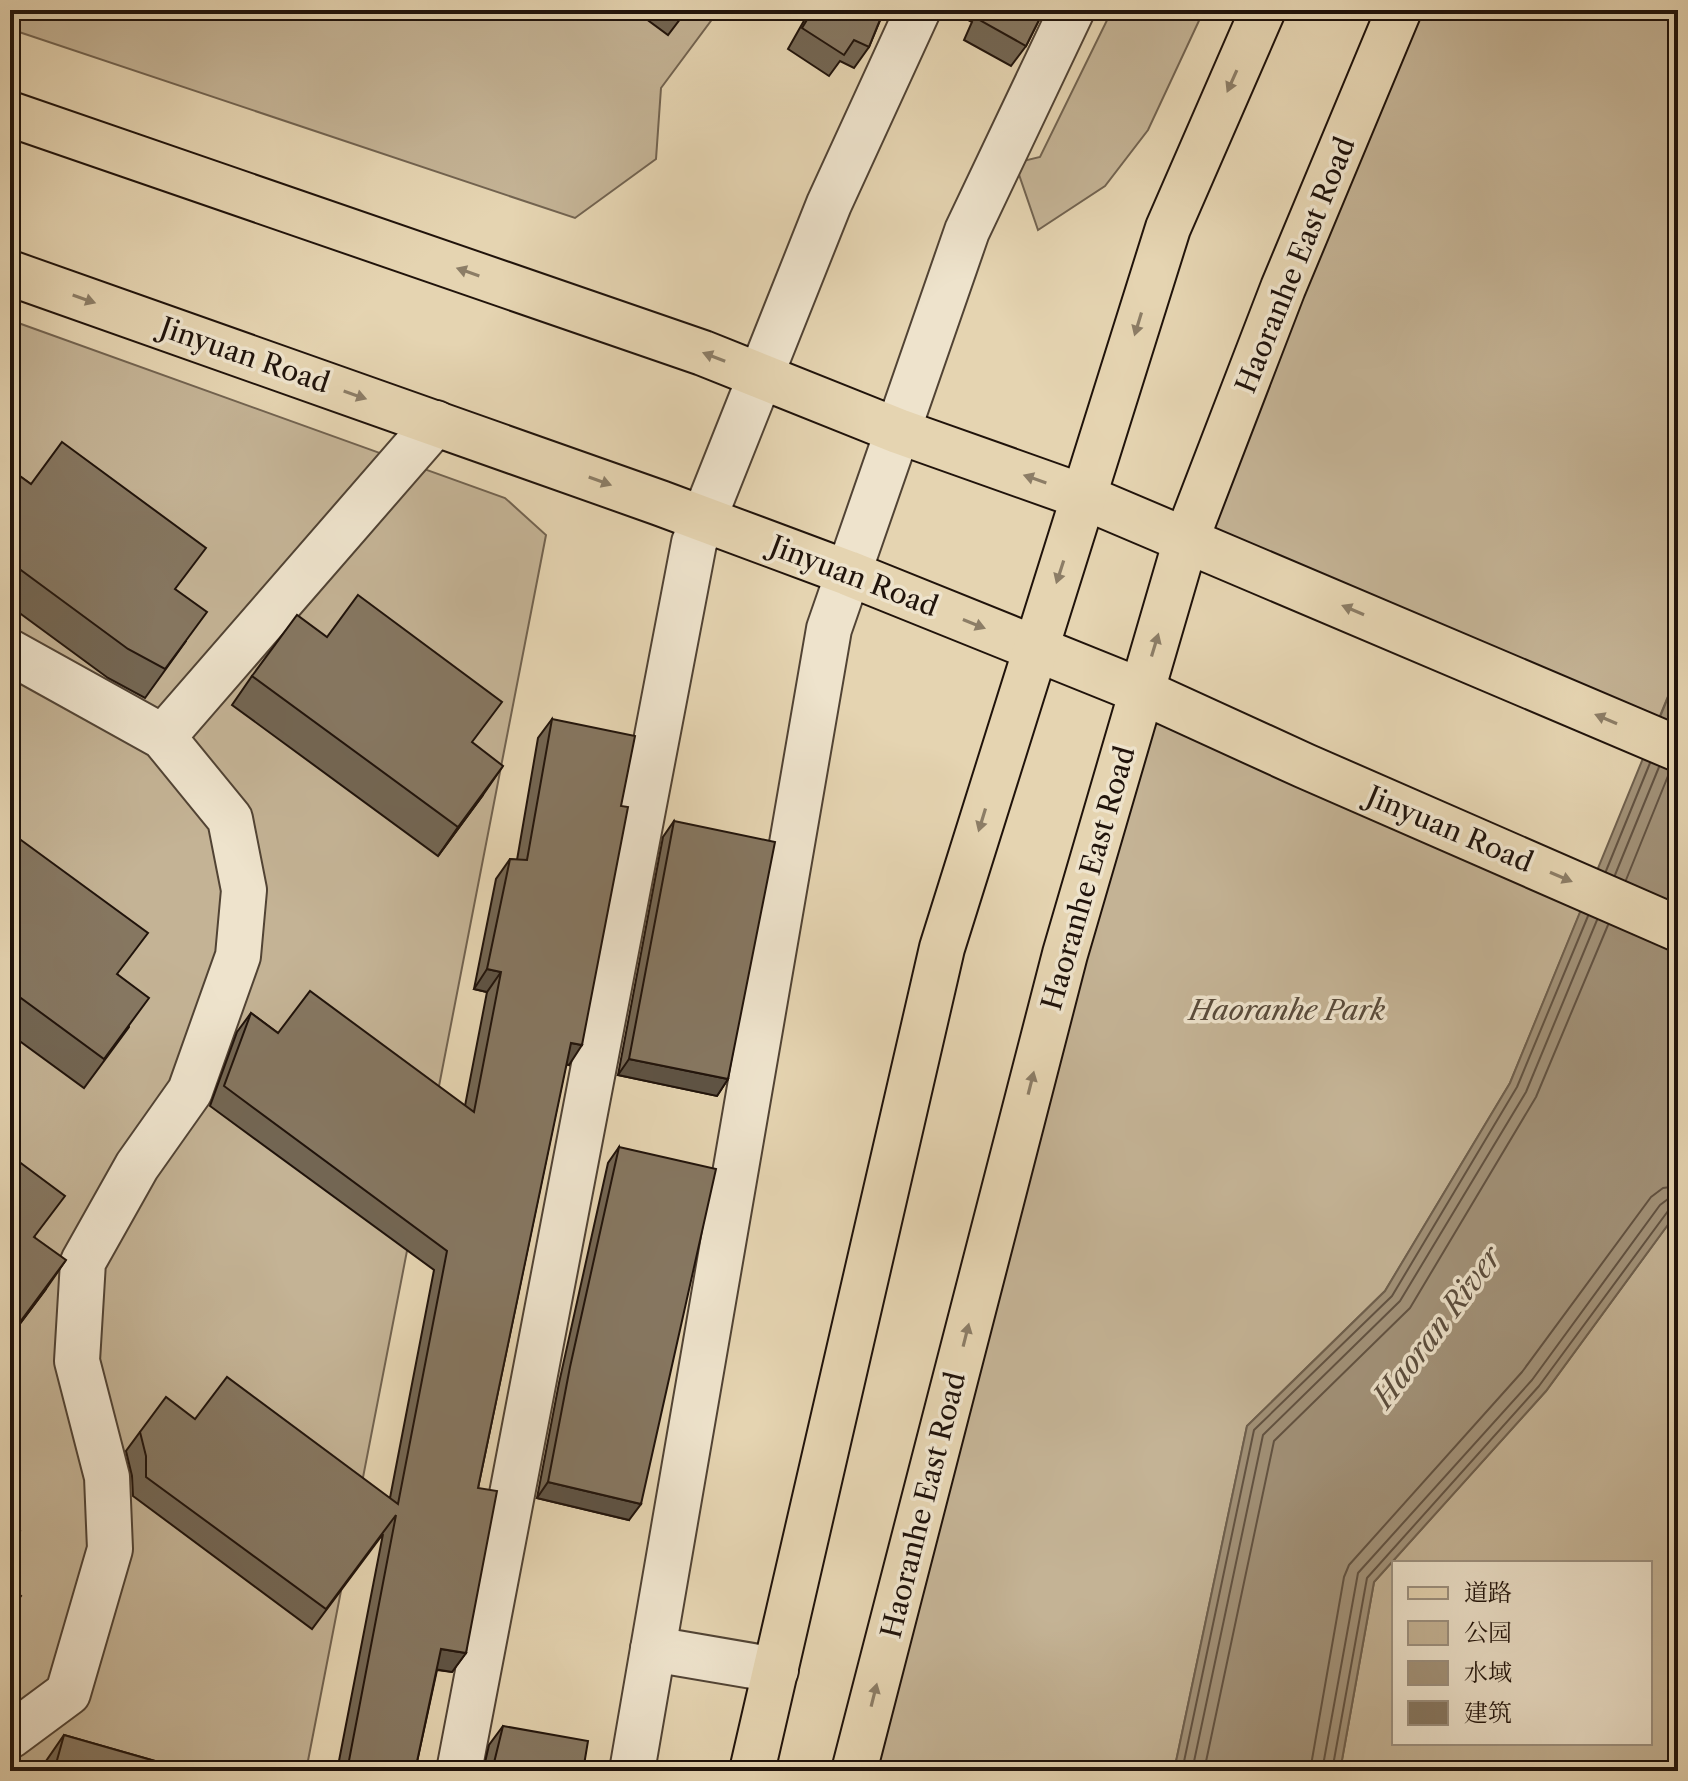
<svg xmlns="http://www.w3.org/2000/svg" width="1688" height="1781" font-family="'Libre Caslon Text','Noto Serif SC',serif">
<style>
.green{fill:#c4b395;stroke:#726350;stroke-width:2;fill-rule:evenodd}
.water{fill:#a29279;stroke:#6e5f4d;stroke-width:2}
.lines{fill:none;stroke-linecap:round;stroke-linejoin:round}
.shore{stroke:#615242;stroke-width:2}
.minor-casing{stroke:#514334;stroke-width:48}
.major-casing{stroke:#20130b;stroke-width:48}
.minor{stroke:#eee3cc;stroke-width:44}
.major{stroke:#e5d4b1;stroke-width:44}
.wall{fill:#736653;stroke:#20130b;stroke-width:2}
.shaded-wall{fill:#5e5344;stroke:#20130b;stroke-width:2}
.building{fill:#867761;stroke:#20130b;stroke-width:2}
.oneway{fill:#8c7d66}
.labels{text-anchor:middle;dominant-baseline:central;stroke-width:7;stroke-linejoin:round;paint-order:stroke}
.street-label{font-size:28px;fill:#20130b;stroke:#eee3cc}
.park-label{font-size:28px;font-style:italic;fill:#594b3b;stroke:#eee3cc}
.water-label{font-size:30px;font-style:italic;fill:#5a4c3c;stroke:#eee3cc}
</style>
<rect width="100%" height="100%" fill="#e5d4b1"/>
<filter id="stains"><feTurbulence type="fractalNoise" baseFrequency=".0025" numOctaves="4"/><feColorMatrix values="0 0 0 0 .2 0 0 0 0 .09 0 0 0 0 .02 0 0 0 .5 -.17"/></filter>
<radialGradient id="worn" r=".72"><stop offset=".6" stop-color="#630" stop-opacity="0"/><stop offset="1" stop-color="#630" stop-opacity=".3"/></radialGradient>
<g class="green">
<polygon points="10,10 719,10 661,88 656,159 575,218 10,29"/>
<polygon points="1112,10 1204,10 1148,130 1105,186 1038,230 1015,163 1040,157"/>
<polygon points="1399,10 1678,10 1678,672 1651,738 1186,540"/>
<polygon points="10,320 505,498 546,535 306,1771 10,1771"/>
<polygon points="1141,691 1590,889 1510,1083 1385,1291 1247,1426 1174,1771 854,1771"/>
<path d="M1678,1211V1771H1340L1374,1582L1546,1391ZM1394,1563H1650V1743H1394Z"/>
</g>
<polygon class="water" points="1678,673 1678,1211 1546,1391 1374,1582 1340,1771 1174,1771 1247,1426 1385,1291 1510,1083"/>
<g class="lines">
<g class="shore">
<polyline points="1606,871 1650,763"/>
<polyline points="1615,875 1659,767"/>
<polyline points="1626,880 1670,771"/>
<polyline points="1182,1771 1254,1430 1392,1296 1517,1087 1588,916"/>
<polyline points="1192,1771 1263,1435 1400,1301 1526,1092 1597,920"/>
<polyline points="1204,1771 1274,1441 1410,1308 1536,1097 1608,925"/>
<polyline points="1310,1771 1344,1577 1349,1565 1522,1372 1651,1197 1663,1188 1678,1186"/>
<polyline points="1322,1771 1358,1573 1532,1380 1660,1205 1668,1199 1678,1198"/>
<polyline points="1332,1771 1367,1578 1539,1386 1668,1211 1678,1208"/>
</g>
<g class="minor-casing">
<g id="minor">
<polyline points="10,652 163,737 230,819 244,890 238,956 190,1091 137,1166 83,1262 77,1361 107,1477 110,1549 68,1693 10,1736"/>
<polyline points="163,737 436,423"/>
<polyline points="653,1649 776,1670"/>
<polyline points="459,1771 694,543 829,204 918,10"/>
<polyline points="632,1771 829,629 967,231 1072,10"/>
</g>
</g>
<g class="major-casing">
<g id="major">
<polyline points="10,114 703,353 898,431 1084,497 1678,749"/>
<polyline points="10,273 660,503 848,573 1141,691 1305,766 1678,929"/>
<polyline points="752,1771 942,948 1168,228 1263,10"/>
<polyline points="854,1771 1065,954 1186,540 1283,288 1399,10"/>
</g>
</g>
<use href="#minor" class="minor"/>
<use href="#major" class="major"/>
</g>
<g class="wall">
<polygon points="634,10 687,10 668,35"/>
<polygon points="810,10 893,10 886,20 881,18 869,47 854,68 840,61 829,76 788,49"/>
<polygon points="950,10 1044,10 1026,46 1011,66 964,40 972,22"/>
<polygon points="10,469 176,590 186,641 145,698 108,678 10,606"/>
<polygon points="252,676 472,743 483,795 438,856 232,705"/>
<polygon points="552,719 569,1065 566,1064 478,1488 466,1653 452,1672 437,1670 415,1771 337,1771 383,1534 312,1629 133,1496 132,1476 126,1451 140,1432 195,1419 390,1498 434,1270 210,1106 237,1032 251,1013 278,1033 465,1106 487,992 474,989 496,879 510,859 517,860 538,738"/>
<polygon points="674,821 728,1079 717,1096 618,1075 663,837"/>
<polygon points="10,832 118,975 129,1027 84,1088 10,1034"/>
<polygon points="619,1147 629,1520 537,1498 559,1383 608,1163"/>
<polygon points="10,1155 35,1238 46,1289 10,1337"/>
<polygon points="503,1726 583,1771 483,1771 489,1745"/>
<polygon points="64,1735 190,1771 42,1771 44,1764"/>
</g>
<g class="shaded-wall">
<polygon points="503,766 483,795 438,856 458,827"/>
<polygon points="487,969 501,972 487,992 474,989"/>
<polygon points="571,1043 582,1045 569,1065 557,1062"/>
<polygon points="629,1059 728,1079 717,1096 618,1075"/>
<polygon points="66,1260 46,1289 10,1337 20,1322"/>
<polygon points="548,1482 641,1504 629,1520 537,1498"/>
<polygon points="441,1649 466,1653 452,1672 428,1668"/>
</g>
<g class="building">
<polygon points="813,10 884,10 869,47 854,40 844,55 802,28"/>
<polygon points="982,10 1044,10 1026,46 978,19"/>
<polygon points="62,442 206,548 175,589 207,612 165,669 128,649 10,562 10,469 31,484"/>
<polygon points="358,595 502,702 472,742 503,766 458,827 252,676 297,615 327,637"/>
<polygon points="552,719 635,736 621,806 628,807 582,1045 571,1043 478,1488 497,1491 466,1653 441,1649 415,1771 347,1771 396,1515 326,1609 146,1477 146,1456 140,1432 166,1397 195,1419 227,1377 398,1504 447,1251 224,1086 251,1013 278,1033 310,991 474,1112 501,972 487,969 510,859 527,860"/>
<polygon points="674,821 775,842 728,1079 629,1059"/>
<polygon points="10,832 148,933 117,974 149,998 104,1059 10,990"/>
<polygon points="619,1147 716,1169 641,1504 548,1482 570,1367"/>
<polygon points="10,1155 65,1196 34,1237 66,1260 20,1322 10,1314"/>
<polygon points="10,1524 20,1531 10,1545"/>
<polygon points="10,1587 21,1596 10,1611"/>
<polygon points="503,1726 588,1741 583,1771 492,1771"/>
<polygon points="64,1735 190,1771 54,1771"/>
</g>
<defs><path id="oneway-solid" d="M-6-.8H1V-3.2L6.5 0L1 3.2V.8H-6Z" transform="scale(2)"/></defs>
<g class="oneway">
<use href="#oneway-solid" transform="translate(1232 81) rotate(114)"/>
<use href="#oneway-solid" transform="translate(468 272) rotate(-161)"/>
<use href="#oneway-solid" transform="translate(84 299) rotate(19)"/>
<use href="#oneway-solid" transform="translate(1138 324) rotate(107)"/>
<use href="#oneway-solid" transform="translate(714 357) rotate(-159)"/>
<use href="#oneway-solid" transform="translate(355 395) rotate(19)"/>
<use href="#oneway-solid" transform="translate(1035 479) rotate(-161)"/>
<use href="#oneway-solid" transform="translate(600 481) rotate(20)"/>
<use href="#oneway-solid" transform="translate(1060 572) rotate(108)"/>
<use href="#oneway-solid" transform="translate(1353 610) rotate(-157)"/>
<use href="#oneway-solid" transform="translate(974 624) rotate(22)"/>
<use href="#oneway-solid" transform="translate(1155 645) rotate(-73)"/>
<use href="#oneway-solid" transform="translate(1606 719) rotate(-157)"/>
<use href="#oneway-solid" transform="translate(982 820) rotate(107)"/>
<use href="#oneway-solid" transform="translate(1561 877) rotate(23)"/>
<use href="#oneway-solid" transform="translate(1031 1083) rotate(-76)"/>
<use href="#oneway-solid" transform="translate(966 1335) rotate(-76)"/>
<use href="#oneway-solid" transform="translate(874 1695) rotate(-76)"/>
</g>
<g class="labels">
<g class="street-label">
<text transform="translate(1295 265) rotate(-68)">Haoranhe East Road</text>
<text transform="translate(245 355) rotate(19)">Jinyuan Road</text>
<text transform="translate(854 576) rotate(21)">Jinyuan Road</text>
<text transform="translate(1450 829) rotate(23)">Jinyuan Road</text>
<text transform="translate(1088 878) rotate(-74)">Haoranhe East Road</text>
<text transform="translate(923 1505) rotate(-76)">Haoranhe East Road</text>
</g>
<g class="park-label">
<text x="1287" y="1010">Haoranhe Park</text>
</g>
<g class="water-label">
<text transform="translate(1437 1327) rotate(-53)">Haoran River</text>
</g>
</g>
<rect width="1688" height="1781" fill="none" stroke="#e5d4b1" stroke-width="40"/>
<rect x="12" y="12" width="1664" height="1757" fill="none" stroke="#20130b" stroke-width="4"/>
<rect x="20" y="20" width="1648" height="1741" fill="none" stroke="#20130b" stroke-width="2"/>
<rect x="1392" y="1561" width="260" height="184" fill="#eee3cc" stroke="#9c907f" stroke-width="2"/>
<rect x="1408" y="1587" width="40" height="12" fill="#e5d4b1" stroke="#9c907f" stroke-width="2"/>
<text x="1464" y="1601" font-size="24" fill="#20130b">道路</text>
<rect x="1408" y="1621" width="40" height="24" fill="#c4b395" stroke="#9c907f" stroke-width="2"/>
<text x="1464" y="1641" font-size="24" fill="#20130b">公园</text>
<rect x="1408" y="1661" width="40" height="24" fill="#a29279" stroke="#9c907f" stroke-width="2"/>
<text x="1464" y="1681" font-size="24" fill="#20130b">水域</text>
<rect x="1408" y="1701" width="40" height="24" fill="#867761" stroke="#9c907f" stroke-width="2"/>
<text x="1464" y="1721" font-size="24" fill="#20130b">建筑</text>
<rect width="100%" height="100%" filter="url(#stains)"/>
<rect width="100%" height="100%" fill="url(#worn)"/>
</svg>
